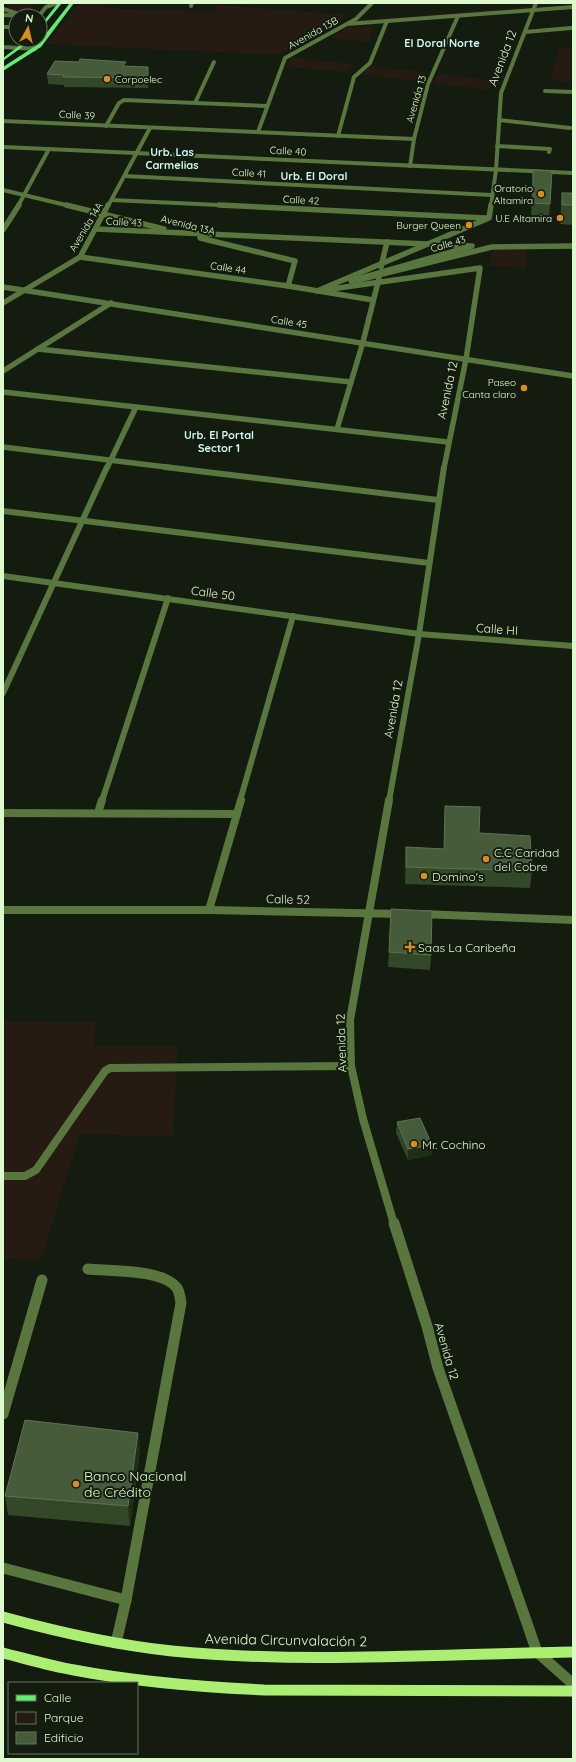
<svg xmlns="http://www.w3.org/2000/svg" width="576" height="1762" font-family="Quicksand,sans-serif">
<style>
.green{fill:#251b12}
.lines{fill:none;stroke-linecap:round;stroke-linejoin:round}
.minor-far4{stroke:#58763e;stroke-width:4}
.minor-far3{stroke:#58763e;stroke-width:5.5}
.minor-far2{stroke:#58763e;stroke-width:6}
.minor-far1{stroke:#58763e;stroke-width:8}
.minor{stroke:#58763e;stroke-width:11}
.secondary{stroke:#acee71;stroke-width:11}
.primary{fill:#63ec75;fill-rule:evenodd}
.wall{fill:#324829}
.shaded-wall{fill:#1e2f16}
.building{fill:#455b3a;stroke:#5d7452}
.poi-dot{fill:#da8e1a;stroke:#131c0e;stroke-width:1.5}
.labels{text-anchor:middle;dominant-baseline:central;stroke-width:4;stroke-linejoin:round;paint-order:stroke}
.far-street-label{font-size:10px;fill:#dff9cf;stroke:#131c0e}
.far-poi-label{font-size:10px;fill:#dff9cf;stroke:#131c0e;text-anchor:end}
.far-neighbourhood-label{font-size:11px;font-weight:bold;fill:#d1f9f4;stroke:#131c0e}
.street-label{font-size:12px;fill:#dff9cf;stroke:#131c0e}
.poi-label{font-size:12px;fill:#dff9cf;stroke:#131c0e;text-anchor:start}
.near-poi-label{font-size:14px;fill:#dff9cf;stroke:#131c0e;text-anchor:start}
.near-street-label{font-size:14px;fill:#dff9cf;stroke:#131c0e}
</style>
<rect width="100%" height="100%" fill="#131c0e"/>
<g class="green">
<polygon points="10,3 36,3 29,13 21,13 7,8"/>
<polygon points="79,3 107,3 104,8 213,12 217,5 350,15 278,55 46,44"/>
<polygon points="534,6 532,10 349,23 357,20"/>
<polygon points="375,26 368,42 331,38 348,27"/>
<polygon points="559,48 573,48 573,82 551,80"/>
<polygon points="292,57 357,65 346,72 286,67 289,59"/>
<polygon points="370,66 426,72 421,82 359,74"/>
<polygon points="438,74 490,80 490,90 433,83"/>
<polygon points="527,247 526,268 490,266 493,248"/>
<polygon points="3,1021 96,1022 94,1046 178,1046 173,1137 80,1134 41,1260 3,1259"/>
</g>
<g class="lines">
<g class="minor-far4">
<polyline points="191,6 192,3"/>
<polyline points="3,9 16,13"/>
<polyline points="3,15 26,16"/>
<polyline points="39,16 46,7 57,3"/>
<polyline points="347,24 573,7"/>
<polyline points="3,27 10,27 16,21"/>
<polyline points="525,32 571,28"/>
<polyline points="3,47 35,49"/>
<polyline points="545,91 573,92"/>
<polyline points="195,103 214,62"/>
<polyline points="499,120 570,128"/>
<polyline points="3,121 414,139"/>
<polyline points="106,126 119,103 124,100 267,106"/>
<polyline points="258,132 285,58 356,19 372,3"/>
<polyline points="338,136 354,77 370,63 387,21"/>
<polyline points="497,146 550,149 549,152"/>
<polyline points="3,147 573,173"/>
<polyline points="410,166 414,139 428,84 458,16"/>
<polyline points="125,176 491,195"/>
<polyline points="3,190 70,206"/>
<polyline points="112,200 240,206"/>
<polyline points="18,206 49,149"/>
<polyline points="108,206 150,128"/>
<polyline points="491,206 496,170 501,93 536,3"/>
</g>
<g class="minor-far3">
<polyline points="66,205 164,229"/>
<polyline points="219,205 486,218"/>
<polyline points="96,229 472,246 351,281"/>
<polyline points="3,230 19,205"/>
<polyline points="200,238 295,261 288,286"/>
<polyline points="80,257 288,286 373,300"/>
<polyline points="381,267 387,242"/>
<polyline points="358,280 492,247 573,246"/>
<polyline points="3,287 573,376"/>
<polyline points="3,303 80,257 108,205"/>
<polyline points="38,349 351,382"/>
<polyline points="3,371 111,303"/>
<polyline points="3,392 448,442"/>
<polyline points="337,429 363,342 379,278"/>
<polyline points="3,447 174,468"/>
<polyline points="107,468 136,407"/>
<polyline points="444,468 466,359 480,268 317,291 489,218 491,205"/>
</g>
<g class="minor-far2">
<polyline points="165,467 438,500"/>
<polyline points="3,511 429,563"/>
<polyline points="3,576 419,634 573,646"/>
<polyline points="3,693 107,467"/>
<polyline points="102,801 168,598"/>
<polyline points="240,801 293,616"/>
<polyline points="389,801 419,634 444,467"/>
</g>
<g class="minor-far1">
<polyline points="389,800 350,1020 351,1066 363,1119 394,1224"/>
<polyline points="3,813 237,814"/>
<polyline points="98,813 102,800"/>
<polyline points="3,910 209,910 402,914"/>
<polyline points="209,910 241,800"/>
<polyline points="422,914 573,920"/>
<polyline points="3,1176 25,1176 36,1170 105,1071 110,1068 351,1066"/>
</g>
<g class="minor">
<polyline points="394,1223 427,1326 438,1368 537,1652 573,1684"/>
<path d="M88,1269C110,1271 163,1269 177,1288C180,1293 180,1298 181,1303L126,1600L116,1643"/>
<polyline points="3,1414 42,1280"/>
<polyline points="3,1568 126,1600"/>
</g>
<g class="secondary">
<path d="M3,1617C58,1632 114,1645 172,1651C305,1664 440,1654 573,1652"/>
<path d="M3,1653C27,1659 50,1666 74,1670C137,1682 200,1687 264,1690L573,1691"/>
</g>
<g class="primary">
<polygon points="58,3 62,3 40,30 40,26"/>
<polygon points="70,3 74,3 41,47 3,71 3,67 37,45"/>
<polygon points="27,40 32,40 3,61 3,58"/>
</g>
</g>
<g class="wall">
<polygon points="126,66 149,77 148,88 64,87 64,85 48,84 47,74"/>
<polygon points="533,170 550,204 549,221 531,220 532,187"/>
<polygon points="562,193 573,193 573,225 560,224"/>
<polygon points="479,833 532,871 530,888 405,884 406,847 443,849"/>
<polygon points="389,952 431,955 430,970 388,967"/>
<polygon points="397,1122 432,1145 432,1155 408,1160 396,1133"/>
<polygon points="138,1433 140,1452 130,1526 8,1515 5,1496"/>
</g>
<g class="shaded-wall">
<polygon points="148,67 149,77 148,88"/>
<polygon points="432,1145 432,1155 408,1160 408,1149"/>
<polygon points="138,1433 140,1452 130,1526 128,1506"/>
</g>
<g class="building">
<polygon points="80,59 126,62 123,66 148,67 148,78 63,77 64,75 47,74 55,61 79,62"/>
<polygon points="533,170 552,171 550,204 533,203"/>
<rect x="562" y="193" width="11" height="12"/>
<polygon points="445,806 480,807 479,833 530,836 532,871 406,867 406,847 444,849"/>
<polygon points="391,909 432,911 431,955 389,952"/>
<polygon points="420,1118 432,1145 408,1149 397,1122"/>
<polygon points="25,1420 138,1433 128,1506 5,1496"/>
</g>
<g class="poi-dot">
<circle cx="107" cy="79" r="4"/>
<circle cx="541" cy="194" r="4"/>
<circle cx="560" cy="218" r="4"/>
<circle cx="469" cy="225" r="4"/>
<circle cx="524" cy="388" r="4"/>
<circle cx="486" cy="859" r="4"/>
<circle cx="424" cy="876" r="4"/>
<path d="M408 941h4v4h4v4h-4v4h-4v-4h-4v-4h4z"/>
<circle cx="414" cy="1144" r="4"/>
<circle cx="76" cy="1484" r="4"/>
</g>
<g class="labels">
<g class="far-street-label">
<text transform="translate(313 33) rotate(-29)">Avenida 13B</text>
<text transform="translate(416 99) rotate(-74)">Avenida 13</text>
<text transform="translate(77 115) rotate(3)">Calle 39</text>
<text transform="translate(288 151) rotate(3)">Calle 40</text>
<text transform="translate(249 173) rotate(3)">Calle 41</text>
<text transform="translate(301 200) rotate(3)">Calle 42</text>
<text transform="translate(124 222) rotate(3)">Calle 43</text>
<text transform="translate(188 225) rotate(14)">Avenida 13A</text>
<text transform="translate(86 227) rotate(-59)">Avenida 14A</text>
<text transform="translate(448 244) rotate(-16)">Calle 43</text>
<text transform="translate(228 268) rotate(8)">Calle 44</text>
<text transform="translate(289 322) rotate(9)">Calle 45</text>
</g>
<g class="far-poi-label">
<text x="115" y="79" text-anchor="start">Corpoelec</text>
<text x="533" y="188">Oratorio<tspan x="533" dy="12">Altamira</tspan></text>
<text x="552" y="218">U.E Altamira</text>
<text x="461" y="225">Burger Queen</text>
<text x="516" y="382">Paseo<tspan x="516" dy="12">Canta claro</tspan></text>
</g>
<g class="far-neighbourhood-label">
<text x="442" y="43">El Doral Norte</text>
<text x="172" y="152">Urb. Las<tspan x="172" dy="13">Carmelias</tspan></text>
<text x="314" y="176">Urb. El Doral</text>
<text x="219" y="435">Urb. El Portal<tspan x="219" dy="13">Sector 1</tspan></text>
</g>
<g class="street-label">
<text transform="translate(502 58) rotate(-69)">Avenida 12</text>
<text transform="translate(447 390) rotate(-78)">Avenida 12</text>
<text transform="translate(213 593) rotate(8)">Calle 50</text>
<text transform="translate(497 629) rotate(4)">Calle HI</text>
<text transform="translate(393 709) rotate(-80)">Avenida 12</text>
<text transform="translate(288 899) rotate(1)">Calle 52</text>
<text transform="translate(341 1043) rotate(-92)">Avenida 12</text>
<text transform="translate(447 1351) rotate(74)">Avenida 12</text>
</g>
<g class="poi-label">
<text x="494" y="852">C.C Caridad<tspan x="494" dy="14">del Cobre</tspan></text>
<text x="432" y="876">Domino's</text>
<text x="418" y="947">Saas La Caribeña</text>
<text x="422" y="1144">Mr. Cochino</text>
</g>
<g class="near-poi-label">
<text x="84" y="1476">Banco Nacional<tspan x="84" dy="16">de Crédito</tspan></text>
</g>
<g class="near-street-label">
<text transform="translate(286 1640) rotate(1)">Avenida Circunvalación 2</text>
</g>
</g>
<rect width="576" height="1762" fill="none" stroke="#dff9cf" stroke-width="8"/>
<rect x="8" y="1682" width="130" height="72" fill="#131c0e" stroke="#65745b"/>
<rect x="16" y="1695" width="20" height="6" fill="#63ec75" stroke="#65745b"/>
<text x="44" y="1702" font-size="12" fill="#dff9cf">Calle</text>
<rect x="16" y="1712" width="20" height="12" fill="#251b12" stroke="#65745b"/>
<text x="44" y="1722" font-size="12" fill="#dff9cf">Parque</text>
<rect x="16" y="1732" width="20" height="12" fill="#455b3a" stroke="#65745b"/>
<text x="44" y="1742" font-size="12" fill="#dff9cf">Edificio</text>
<g transform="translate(28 28) rotate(8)"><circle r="19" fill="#131c0e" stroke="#65745b"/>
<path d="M0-3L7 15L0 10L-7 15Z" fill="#da8e1a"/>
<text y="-6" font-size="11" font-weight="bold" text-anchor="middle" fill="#dff9cf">N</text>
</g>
</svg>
